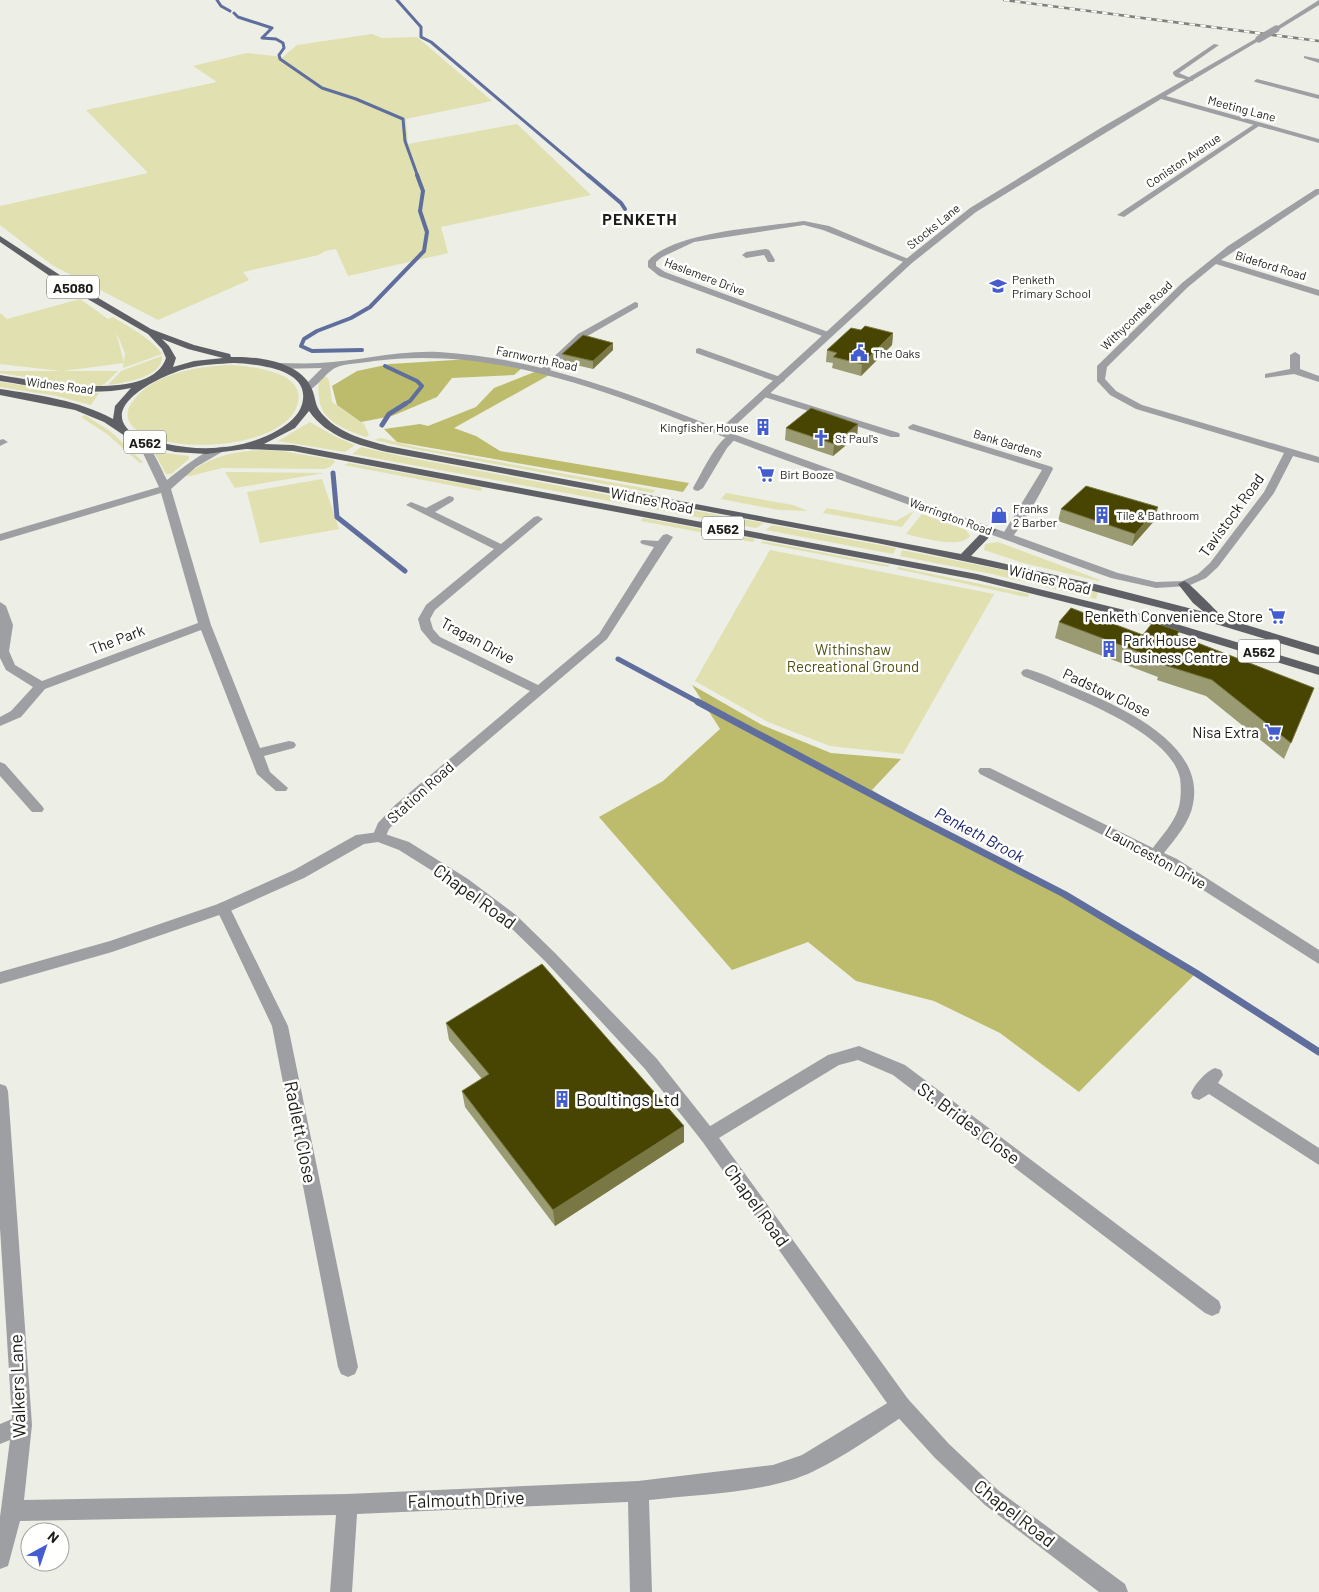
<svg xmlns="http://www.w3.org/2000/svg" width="1319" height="1592" font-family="Barlow,sans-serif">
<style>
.green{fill:#e0e0b0}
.forest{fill:#bdbc6d}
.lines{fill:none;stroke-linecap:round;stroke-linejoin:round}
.stream-far3{stroke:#5f6e9c;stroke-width:3}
.stream-far2{stroke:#5f6e9c;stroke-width:4}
.stream-far1{stroke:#5f6e9c;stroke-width:5}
.stream{stroke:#5f6e9c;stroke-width:7}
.minor{fill:#9e9fa3;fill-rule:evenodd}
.tertiary{fill:#9e9fa3;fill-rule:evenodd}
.primary{fill:#5e6066;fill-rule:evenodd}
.rail-casing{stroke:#80817b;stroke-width:2.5}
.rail{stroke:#fffffe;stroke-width:2;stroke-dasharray:5.5;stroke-linecap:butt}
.tertiary-bridge{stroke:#9e9fa3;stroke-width:7}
.wall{fill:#9a9a73}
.shaded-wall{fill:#797845}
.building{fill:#474501;stroke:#797845}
.labels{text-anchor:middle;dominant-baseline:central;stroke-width:5;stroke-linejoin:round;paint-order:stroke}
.far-street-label{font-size:12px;fill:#1b1b18;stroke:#fffffe}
.far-poi-label{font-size:12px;fill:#1b1b18;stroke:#fffffe;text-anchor:start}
.shield{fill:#fffffe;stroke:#5f5f5d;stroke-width:1}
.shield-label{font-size:14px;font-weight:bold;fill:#1b1b18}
.street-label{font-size:15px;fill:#1b1b18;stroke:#fffffe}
.poi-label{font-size:15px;fill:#1b1b18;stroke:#fffffe;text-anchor:end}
.park-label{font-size:15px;fill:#525015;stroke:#fffffe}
.far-district-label{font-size:16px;font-weight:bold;letter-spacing:1px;fill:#1b1b18;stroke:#fffffe}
.water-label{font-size:16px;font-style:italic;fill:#17236f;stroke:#fffffe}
.near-street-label{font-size:18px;fill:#1b1b18;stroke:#fffffe}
.near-poi-label{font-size:18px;fill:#1b1b18;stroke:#fffffe;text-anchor:start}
</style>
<rect width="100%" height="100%" fill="#edeee5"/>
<g class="green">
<polygon points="372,34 382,38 417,37 492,101 406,119 408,144 517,124 591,195 441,227 448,253 348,276 336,249 325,251 319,255 243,272 249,280 158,320 52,265 0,225 0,206 148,173 86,110 217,82 193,66 247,53 283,57 297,45"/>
<path d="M80,299L108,319L113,317C129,327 151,338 162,354L123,368L125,353L116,332L124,363L63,371H118L102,386L77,385L0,373V371H61L0,364V313L7,319Z"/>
<path d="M162,356C164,377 123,383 108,385L121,371Z"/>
<path d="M230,365C250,366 305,371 298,402C288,450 165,456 134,428C127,421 125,413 131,404C149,374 198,366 230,365Z"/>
<path d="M324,375L329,380L332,402L364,424L369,435L366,437C346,430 320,421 319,397C318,387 317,383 324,375Z"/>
<polygon points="0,382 75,393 99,393 91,405 57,396 0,387"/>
<polygon points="85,415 111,432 143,462 140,463 107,434 81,417"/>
<polygon points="310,422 336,437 355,445 345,452 278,441"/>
<polygon points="381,438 415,447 655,490 653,493 414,449 374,440"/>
<polygon points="361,447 400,456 646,502 643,507 352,454"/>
<path d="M282,451L334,460L335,462L330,467L324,469L222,468L190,476H185C212,453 246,448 282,451Z"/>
<polygon points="157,452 189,456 189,459 171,474 166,474 155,454"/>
<polygon points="349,463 475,486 482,488 481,491 344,465"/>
<polygon points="225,472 324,473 235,488"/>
<polygon points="322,479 339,529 260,543 247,492"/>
<polygon points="726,493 793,505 808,511 779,510 721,499"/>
<polygon points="652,503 764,523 756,528 648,508"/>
<polygon points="827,508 896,521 914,511 902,527 823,513"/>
<path d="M922,514L966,530L970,536C959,550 922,537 906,534Z"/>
<polygon points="643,518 755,539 753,542 641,521"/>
<polygon points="772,525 896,548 893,554 766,530"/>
<polygon points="762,541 889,565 888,567 761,543"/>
<polygon points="998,542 1100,580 1099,581 1023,563 984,550 985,544"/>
<polygon points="770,550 994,594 903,754 830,746 768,722 695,681"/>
<polygon points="902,550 1013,572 1098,592 1096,599 992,574 900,556"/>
<polygon points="898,567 1029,594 1028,597 1021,596 897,569"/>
</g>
<g class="forest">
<polygon points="470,359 522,368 514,375 452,378 437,397 392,416 361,422 337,405 332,386 357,371 390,364"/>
<polygon points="537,371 551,374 454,428 476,436 500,451 689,483 683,492 397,442 384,429 420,424 428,426 476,407 494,388"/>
<polygon points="692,685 762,725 831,753 901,759 872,790 916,818 1064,894 1196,973 1079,1092 1000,1033 934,1001 856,981 808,942 732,970 599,817 663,781 720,729"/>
</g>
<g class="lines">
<g class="stream-far3">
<polyline points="217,0 221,6 230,11"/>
<polyline points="397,0 421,27 421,37 431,42 590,177"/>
<polyline points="234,13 238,17 272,28 262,38 276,39 283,43 284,48 279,55 280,59 322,88 356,99 403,119 405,141 418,177"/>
</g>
<g class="stream-far2">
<polyline points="588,175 621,203 625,209"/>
<polyline points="362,350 312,351 301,346 304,339 317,331 351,318 370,307 424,251 427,232 420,211 423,191 417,175"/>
<polyline points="385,366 417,381 422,386 410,401 403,405"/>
</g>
<g class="stream-far1">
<polyline points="382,425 389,414 405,404"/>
<polyline points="333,473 337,517 405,571"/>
<polyline points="618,659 700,703"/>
</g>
<polyline class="stream" points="698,702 916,818 1064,894 1196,973 1319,1052"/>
<g class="minor">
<polygon points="1214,44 1219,45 1179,73 1193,79 1193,81 1176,77 1173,74 1173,72"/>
<polygon points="1304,56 1319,59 1319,63 1304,58"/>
<polygon points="1257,79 1319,95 1319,99 1255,82 1254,81"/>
<polygon points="1256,123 1262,124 1124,217 1117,215"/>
<polygon points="1316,189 1319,189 1319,194 1221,260 1319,290 1319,296 1216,264 1188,287 1107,367 1105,379 1116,391 1142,405 1319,457 1319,463 1293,456 1274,493 1218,567 1206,578 1188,586 1180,586 1178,584 1180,582 1198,574 1210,563 1264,492 1284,453 1136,409 1110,395 1097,381 1097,366 1182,283 1228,246"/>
<path d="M804,221L829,226L913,261L906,263L823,230L804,225L694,242L662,257L656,262V266L665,272L831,333V337H825L659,276L648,267V261C674,231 765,227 804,221Z"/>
<polygon points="766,249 769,250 775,260 774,262 768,262 764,255 746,258 742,255 746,252"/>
<polygon points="635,302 638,303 638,307 584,338 547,373 541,373 541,369 578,334"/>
<polygon points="699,348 783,378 785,380 783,382 777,382 696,353 696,349"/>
<polygon points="1295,352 1300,355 1300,369 1319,376 1319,382 1294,374 1265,378 1265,374 1290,369 1290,355"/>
<polygon points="764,391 899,433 900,435 899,437 891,437 761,396 759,394"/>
<path d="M913,424L1052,467L1053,469C1046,482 1018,538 1007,540L1001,537L1042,470L909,429L908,427Z"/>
<path d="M133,434C150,439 159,465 167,480C179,471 210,444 226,447L227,449L196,467L171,489L211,625L260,748L289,741L294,742L296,745L294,748L264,756L270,772L288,788L286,791H276L257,774L201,630L45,689L21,717L0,726V717L11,711L33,687L6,670L0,658V602L6,606L13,625L9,651L15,665L42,681L198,623L161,493L0,541V534L159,487L142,451L128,437Z"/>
<path d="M732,434L737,437L727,448L703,488L698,491L694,490L693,488C701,475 717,438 732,434Z"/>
<polygon points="3,439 8,442 0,446 0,440"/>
<polygon points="449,496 453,497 454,499 453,501 435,512 501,544 534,517 538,516 543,519 435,610 430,619 433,629 440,637 538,685 599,634 654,547 642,544 640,542 642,540 658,541 663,535 667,534 673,537 607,639 405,811 389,829 384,841 374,841 372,837 378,823 395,805 530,691 432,643 421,630 418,619 426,605 494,549 406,505 411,502 426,508"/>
<path d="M1027,669C1042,673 1056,680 1070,686C1115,704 1206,742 1193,804C1190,822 1175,839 1164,853L1177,859L1319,950V964L1167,867L980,774L978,771L980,768H990L1153,848C1163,834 1178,819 1180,801C1181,795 1181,785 1180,778C1170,730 1063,693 1023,676L1021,673L1023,670Z"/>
<polygon points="0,762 5,764 42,806 44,809 42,812 32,812 0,776"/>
<polygon points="223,902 228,904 230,908 288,1026 358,1367 355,1374 348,1377 341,1374 338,1367 272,1026 216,908 218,904"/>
<polygon points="859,1046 905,1065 1219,1301 1221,1307 1219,1313 1212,1316 1205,1313 893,1075 858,1060 839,1065 714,1141 708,1143 702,1141 699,1136 702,1131 828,1055"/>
<path d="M1215,1068L1221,1070L1223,1075L1218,1083L1319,1148V1165L1209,1094L1199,1100L1193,1098L1191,1093C1195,1084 1205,1072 1215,1068Z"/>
<path d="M0,1084L6,1086L8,1091L32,1425L24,1500L347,1494L638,1481L773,1465L802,1455L894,1399L901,1396L908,1399L911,1406L908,1413C877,1433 847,1455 814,1471C770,1493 698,1494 649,1500L652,1592H630L628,1502L357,1514L352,1592H330L336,1515L20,1521L8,1566L0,1569V1517L10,1440L0,1444V1424L12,1419L0,1228Z"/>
</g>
<g class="tertiary">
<polygon points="1319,0 1319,5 1278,30 1273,29"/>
<path d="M1257,38L1262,39L1166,96L1319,139V143L1161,99L976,212L912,263L728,432L1118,573L1156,582L1184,581L1188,582L1190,584L1188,586L1156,588L1111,578C1000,538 888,497 777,457C648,410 516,343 374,361C363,363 351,363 340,366C326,370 320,386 307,391L302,388L322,368L277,369L272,366L277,363C291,363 305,364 319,363C359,361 398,350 439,352C539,358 628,393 720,429L906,259L970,208L1104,126Z"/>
<polygon points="379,832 409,842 468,879 516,915 555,953 657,1059 714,1131 908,1399 949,1444 999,1491 1125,1584 1128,1592 1099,1592 985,1505 935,1458 894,1413 702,1141 645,1069 545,961 506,923 458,887 399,850 378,842 364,844 304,878 228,912 112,952 0,984 0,972 110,941 218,904 294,870 356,835"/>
</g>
<path class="primary" d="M0,236L66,279L151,329L194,345L230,354L231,357C255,356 299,361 311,387C317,399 313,405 325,417C341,434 366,440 388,446L961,554L986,528L990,527L996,530L971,556L1099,585L1204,612L1193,603L1178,584L1184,581C1189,582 1212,607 1219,613L1220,617L1319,647V655L1169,610L1025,574L877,543L387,452C358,445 327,437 309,411L295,428L264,444L293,445L977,574L1153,617L1319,667V675L1145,622L977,580L293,451L246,449L206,454L175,452L134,442L104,422L75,410L0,395V389C38,395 78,400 113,419L115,406L131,388C88,397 43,388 0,381V375C37,381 151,404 166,358L162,349L148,334L60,283L0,242ZM162,339L188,349L223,358L194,361L173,367L176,358L169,346ZM234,363C255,364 307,368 303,399C302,413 289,424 278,430C245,449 204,452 167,444C154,442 135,439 126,427C105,400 170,372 189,368C204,364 219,364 234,363Z"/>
<g class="rail-casing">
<polyline id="rail" points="1004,0 1319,41"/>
</g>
<use href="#rail" class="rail"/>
<polyline class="tertiary-bridge" points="1259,39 1276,29"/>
</g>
<g class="wall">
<polygon points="861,330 893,333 892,345 861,376 832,368 833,363 826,362 827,350"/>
<polygon points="613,350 593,369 563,362 562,354"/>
<polygon points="858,424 857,436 833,456 785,440 786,428"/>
<polygon points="1061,509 1155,520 1132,546 1058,521"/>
<polygon points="1059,622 1143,635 1178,635 1314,688 1284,759 1206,696 1157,680 1158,677 1055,638"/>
<polygon points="446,1023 684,1126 684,1142 555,1226 465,1107 462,1091 482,1079 449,1040"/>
</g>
<g class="shaded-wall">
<polygon points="893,333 892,345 861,376 862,364"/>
<polygon points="613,343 613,350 593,369 593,361"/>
<polygon points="858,424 857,436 833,456 834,444"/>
<polygon points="1158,507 1155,520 1132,546 1135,534"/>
<polygon points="684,1126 684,1142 555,1226 553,1210"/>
</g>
<g class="building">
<polygon points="865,326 893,333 862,364 833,357 837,353 827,350 851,328 861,330"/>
<polygon points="583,335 613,343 593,361 562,354"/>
<polygon points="811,408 858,424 834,444 786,428"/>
<polygon points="1086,486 1158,507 1135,534 1061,509"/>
<polygon points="1071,608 1143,635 1153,622 1179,631 1177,635 1314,688 1291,743 1212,680 1161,664 1163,661 1059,622"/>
<polygon points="542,964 684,1126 553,1210 462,1091 489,1074 446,1023"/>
</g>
<defs>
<g id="school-bare" transform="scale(1.35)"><path d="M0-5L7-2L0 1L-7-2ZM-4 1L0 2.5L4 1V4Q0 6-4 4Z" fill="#435dd1" stroke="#fffffe" stroke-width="2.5" paint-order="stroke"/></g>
<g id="civic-bare" transform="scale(1.35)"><path d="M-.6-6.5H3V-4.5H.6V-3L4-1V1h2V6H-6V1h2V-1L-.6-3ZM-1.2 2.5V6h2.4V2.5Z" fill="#435dd1" stroke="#fffffe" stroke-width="2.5" paint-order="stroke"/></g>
<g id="building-bare" transform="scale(1.35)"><path d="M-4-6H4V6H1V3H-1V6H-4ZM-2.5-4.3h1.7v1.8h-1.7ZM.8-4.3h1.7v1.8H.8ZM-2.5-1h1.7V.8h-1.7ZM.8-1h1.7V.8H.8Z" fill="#435dd1" stroke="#fffffe" stroke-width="2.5" paint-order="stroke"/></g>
<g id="church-bare" transform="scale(1.35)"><path d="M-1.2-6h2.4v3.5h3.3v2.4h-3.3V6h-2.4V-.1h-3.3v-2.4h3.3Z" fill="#435dd1" stroke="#fffffe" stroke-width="2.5" paint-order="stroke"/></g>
<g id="supermarket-bare" transform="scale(1.35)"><path d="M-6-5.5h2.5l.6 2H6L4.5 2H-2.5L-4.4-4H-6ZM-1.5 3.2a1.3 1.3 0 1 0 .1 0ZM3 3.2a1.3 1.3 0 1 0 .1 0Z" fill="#435dd1" stroke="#fffffe" stroke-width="2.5" paint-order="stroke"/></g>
<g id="shop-bare" transform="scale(1.35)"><path d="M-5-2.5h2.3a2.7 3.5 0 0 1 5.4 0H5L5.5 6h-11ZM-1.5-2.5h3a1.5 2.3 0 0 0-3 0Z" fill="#435dd1" stroke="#fffffe" stroke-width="2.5" paint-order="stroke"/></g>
</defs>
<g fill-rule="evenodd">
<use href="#school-bare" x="998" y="286"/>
<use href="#civic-bare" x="859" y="353"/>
<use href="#building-bare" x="763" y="427"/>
<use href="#church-bare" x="821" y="438"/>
<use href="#supermarket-bare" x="766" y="474"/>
<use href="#shop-bare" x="999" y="515"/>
<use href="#building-bare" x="1102" y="515"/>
<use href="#supermarket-bare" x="1277" y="616"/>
<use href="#building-bare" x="1109" y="649"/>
<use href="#supermarket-bare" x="1273" y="732"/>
<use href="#building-bare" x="562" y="1099"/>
</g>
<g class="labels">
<g class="far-street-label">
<text transform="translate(1242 108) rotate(15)">Meeting Lane</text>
<text transform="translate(1183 160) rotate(-34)">Coniston Avenue</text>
<text transform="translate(933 226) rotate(-39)">Stocks Lane</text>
<text transform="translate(1271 265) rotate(17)">Bideford Road</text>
<text transform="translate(705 276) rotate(21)">Haslemere Drive</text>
<text transform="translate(1136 315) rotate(-44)">Withycombe Road</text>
<text transform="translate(537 358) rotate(12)">Farnworth Road</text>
<text transform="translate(60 385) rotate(7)">Widnes Road</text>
<text transform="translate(1008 443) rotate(17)">Bank Gardens</text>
<text transform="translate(951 516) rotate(20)">Warrington Road</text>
</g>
<g class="far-poi-label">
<text x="1012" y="279">Penketh<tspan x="1012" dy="14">Primary School</tspan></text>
<text x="873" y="353">The Oaks</text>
<text x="749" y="427" text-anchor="end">Kingfisher House</text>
<text x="835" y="438">St Paul's</text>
<text x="780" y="474">Birt Booze</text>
<text x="1013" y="508">Franks<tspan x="1013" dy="14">2 Barber</tspan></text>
<text x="1116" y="515">Tile &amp; Bathroom</text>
</g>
<g class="shield">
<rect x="47" y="275.5" width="52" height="23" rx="4"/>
<rect x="124" y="430.5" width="42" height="23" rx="4"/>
<rect x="702" y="516.5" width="42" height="23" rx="4"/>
<rect x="1238" y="639.5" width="42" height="23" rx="4"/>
</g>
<g class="shield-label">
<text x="73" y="287">A5080</text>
<text x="145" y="442">A562</text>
<text x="723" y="528">A562</text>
<text x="1259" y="651">A562</text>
</g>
<g class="street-label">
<text transform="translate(652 500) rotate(11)">Widnes Road</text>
<text transform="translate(1231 515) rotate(-54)">Tavistock Road</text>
<text transform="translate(1050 579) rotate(14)">Widnes Road</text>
<text transform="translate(117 639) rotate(-21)">The Park</text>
<text transform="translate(478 640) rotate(28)">Tragan Drive</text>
<text transform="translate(1107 692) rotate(25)">Padstow Close</text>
<text transform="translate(420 792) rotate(-42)">Station Road</text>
<text transform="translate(1156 857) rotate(29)">Launceston Drive</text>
</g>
<g class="poi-label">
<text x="1263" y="616">Penketh Convenience Store</text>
<text x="1123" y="640" text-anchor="start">Park House<tspan x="1123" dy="17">Business Centre</tspan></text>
<text x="1259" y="732">Nisa Extra</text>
</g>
<g class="park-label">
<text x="853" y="649">Withinshaw<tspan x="853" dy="17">Recreational Ground</tspan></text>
</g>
<g class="far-district-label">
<text x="640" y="218">PENKETH</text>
</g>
<g class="water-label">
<text transform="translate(980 834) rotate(28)">Penketh Brook</text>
</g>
<g class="near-street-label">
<text transform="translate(475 896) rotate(36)">Chapel Road</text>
<text transform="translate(969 1123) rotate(37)">St. Brides Close</text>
<text transform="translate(301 1132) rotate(79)">Radlett Close</text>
<text transform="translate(757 1205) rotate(54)">Chapel Road</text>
<text transform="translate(17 1386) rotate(-92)">Walkers Lane</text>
<text transform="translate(466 1499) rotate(-2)">Falmouth Drive</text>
<text transform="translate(1015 1513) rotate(38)">Chapel Road</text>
</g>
<g class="near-poi-label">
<text x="576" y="1099">Boultings Ltd</text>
</g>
</g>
<g transform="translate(45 1547) rotate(40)"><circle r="24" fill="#fffffe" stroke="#a4a4a2"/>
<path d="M0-4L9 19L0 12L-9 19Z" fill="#435dd1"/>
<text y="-8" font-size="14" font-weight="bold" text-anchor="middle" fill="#1b1b18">N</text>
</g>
</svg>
